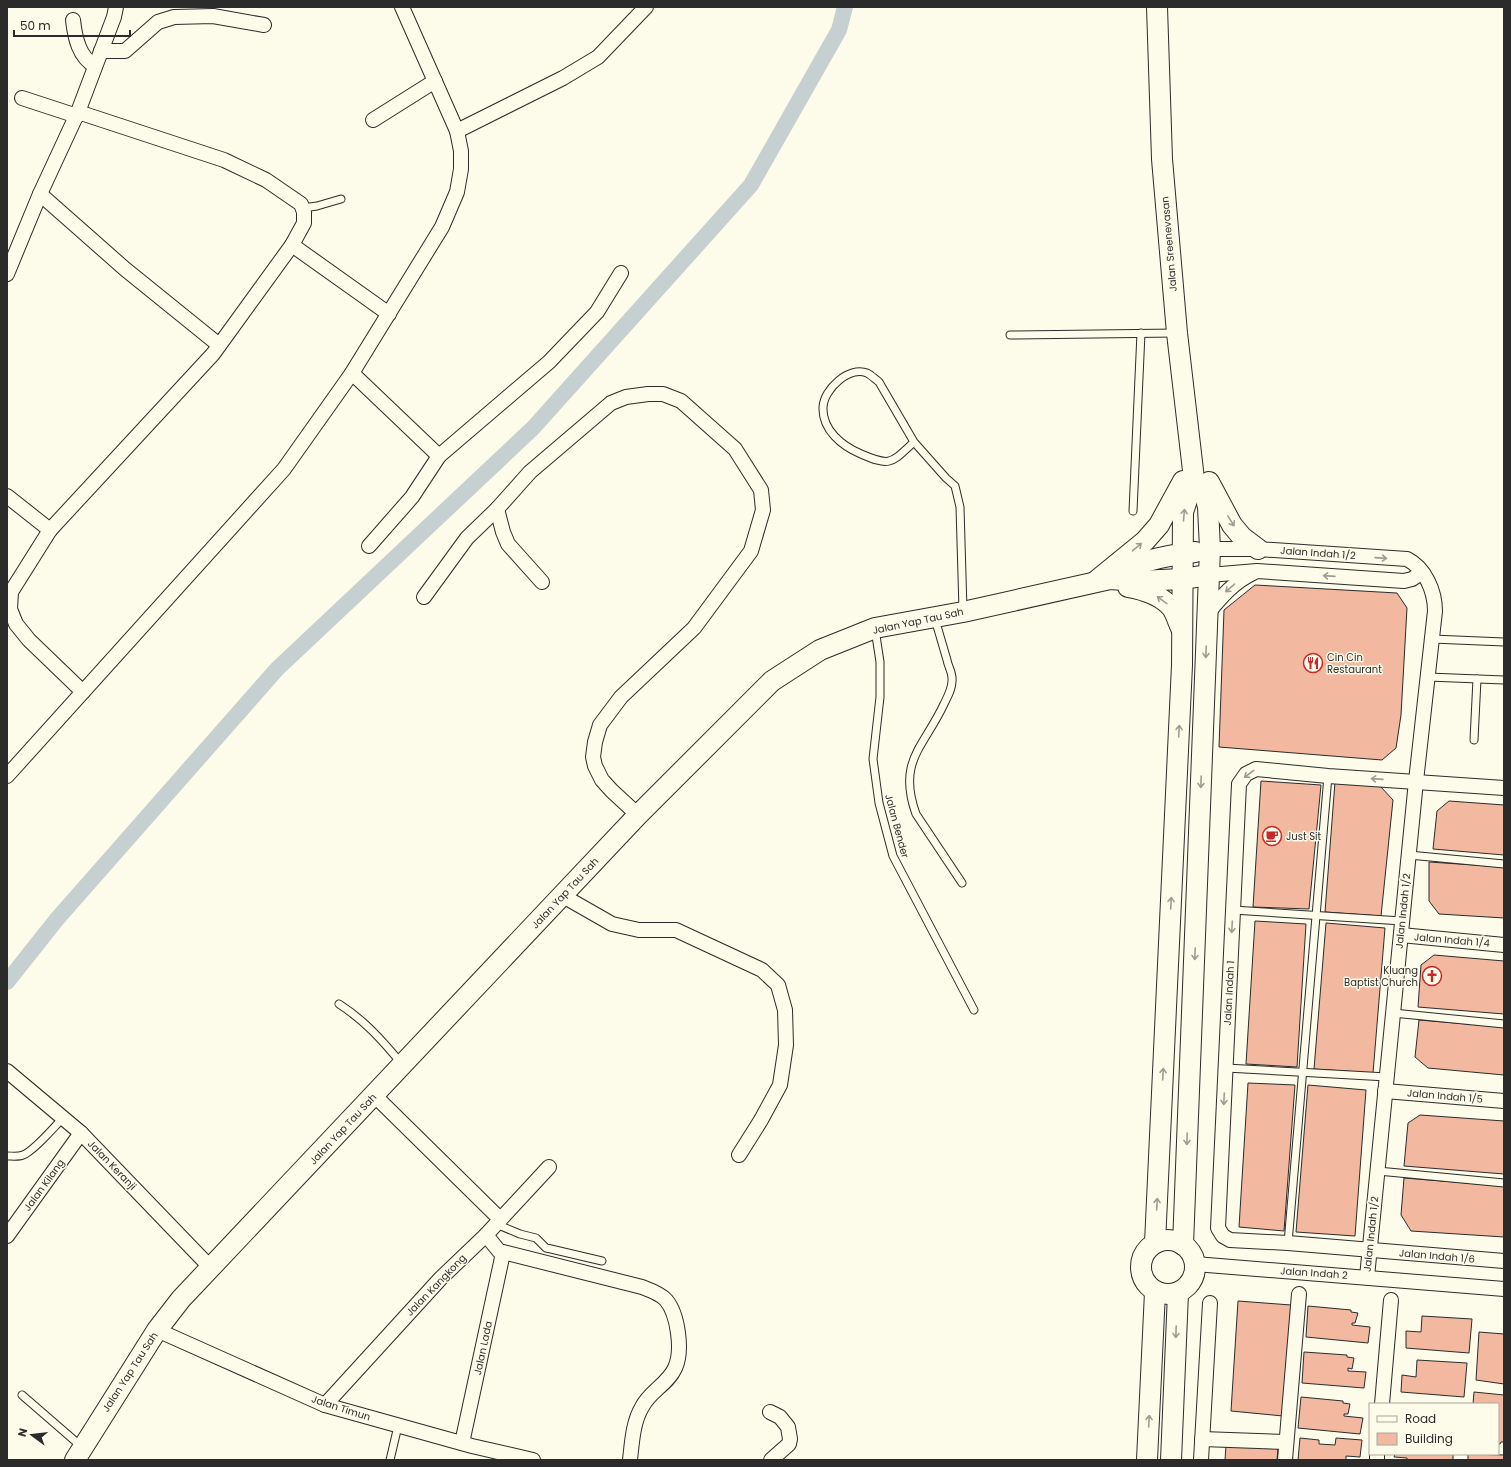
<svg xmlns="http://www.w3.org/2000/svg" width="1511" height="1467" font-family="Poppins,sans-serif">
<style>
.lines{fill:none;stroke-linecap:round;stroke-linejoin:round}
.canal{stroke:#c7d0d0;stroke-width:16}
.building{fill:#f2b8a0;stroke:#2b2b2b}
.lane-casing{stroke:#2b2b2b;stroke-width:9}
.street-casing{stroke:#2b2b2b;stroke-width:16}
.secondary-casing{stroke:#2b2b2b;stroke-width:22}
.lane{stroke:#fdfbea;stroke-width:7}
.street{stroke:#fdfbea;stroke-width:14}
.secondary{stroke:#fdfbea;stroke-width:20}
.oneway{stroke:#9e9d94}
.labels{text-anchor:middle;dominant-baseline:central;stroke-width:3;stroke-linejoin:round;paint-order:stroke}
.street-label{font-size:10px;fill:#2b2b2b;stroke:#fdfbea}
.poi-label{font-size:10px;fill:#2b2b2b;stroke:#fdfbea;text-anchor:start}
</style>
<rect width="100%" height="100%" fill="#fdfbea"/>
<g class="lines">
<polyline class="canal" points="7,982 57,919 277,669 533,428 751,185 839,30 845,7"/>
</g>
<g class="building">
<polygon points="1255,585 1397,593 1407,608 1401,715 1396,748 1382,760 1219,747 1224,610"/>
<polygon points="1261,781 1321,785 1309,909 1253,907"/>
<polygon points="1335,782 1380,786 1393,800 1381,916 1325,912"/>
<polygon points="1449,801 1504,805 1504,855 1433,849 1437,811"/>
<polygon points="1429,862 1504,867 1504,918 1439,914 1429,901"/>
<polygon points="1255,921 1306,924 1297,1067 1246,1064"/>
<polygon points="1326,923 1385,928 1373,1073 1314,1069"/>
<polygon points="1434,955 1504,961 1504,1014 1418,1007 1421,965"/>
<polygon points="1419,1020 1504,1027 1504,1075 1428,1068 1415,1057"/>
<polygon points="1248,1083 1295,1085 1284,1231 1239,1227"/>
<polygon points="1308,1085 1366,1090 1355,1236 1296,1232"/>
<polygon points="1420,1115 1504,1121 1504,1174 1404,1166 1408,1123"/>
<polygon points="1404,1178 1504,1186 1504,1237 1411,1231 1401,1215"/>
<polygon points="1238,1301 1291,1305 1283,1416 1231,1411"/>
<polygon points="1308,1306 1351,1310 1351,1312 1358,1313 1355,1323 1352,1323 1352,1325 1370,1327 1368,1343 1306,1337"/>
<polygon points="1422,1316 1472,1319 1469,1353 1406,1348 1406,1331 1421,1332"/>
<polygon points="1479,1332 1504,1334 1504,1384 1476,1380"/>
<polygon points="1304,1352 1347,1355 1347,1357 1354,1358 1352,1369 1348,1368 1348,1371 1366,1372 1364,1388 1302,1383"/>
<polygon points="1417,1360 1467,1363 1464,1397 1401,1392 1402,1375 1416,1377"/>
<polygon points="1474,1392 1504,1395 1504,1442 1501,1442 1500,1444 1498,1444 1498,1404 1473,1404"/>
<polygon points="1301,1397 1343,1401 1343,1403 1350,1404 1348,1414 1344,1414 1344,1416 1363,1418 1360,1434 1298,1428"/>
<polygon points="1300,1438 1319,1440 1319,1444 1335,1445 1336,1438 1362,1440 1360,1457 1346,1456 1346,1460 1298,1460"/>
<polygon points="1226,1445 1278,1448 1277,1460 1225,1460"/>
<polygon points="1504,1453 1504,1460 1468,1460 1468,1454 1504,1455"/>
<polygon points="1395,1454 1453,1454 1453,1460 1407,1460 1407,1458 1394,1457"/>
</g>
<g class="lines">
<g class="lane-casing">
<g id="lane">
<polyline points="303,208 317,206 341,199"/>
<polyline points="1010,335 1176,333"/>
<path d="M914,442C891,463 891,467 861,454C842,446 822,430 823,407C824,389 849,366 867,373C871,375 875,379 879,382L914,442L946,478L955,486L960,507L963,610"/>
<polyline points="1133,511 1141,333"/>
<path d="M935,619C939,633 943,646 947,660C948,666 952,672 952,678C953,687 948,696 944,704C924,747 897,761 916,814L962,883"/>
<polyline points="875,629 880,662 880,697 873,759 879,803 893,856 974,1010"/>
<polyline points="1432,639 1504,642"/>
<polyline points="1428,677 1504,680"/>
<polyline points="1474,740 1477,679"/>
<polyline points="1409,855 1504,864"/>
<polyline points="1233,910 1402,921"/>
<path d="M339,1004C364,1020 382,1040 401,1063"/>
<polyline points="1393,1013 1504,1024"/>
<polyline points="1226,1068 1387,1077"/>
<path d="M7,1156C12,1156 18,1157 23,1155C34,1151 54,1127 63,1118"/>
<polyline points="1378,1171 1504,1183"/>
<polyline points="496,1224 520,1234 536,1238 546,1248 551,1249 602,1261"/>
<polyline points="1288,1243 1328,776"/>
<polyline points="22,1395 82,1447"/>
<polyline points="390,1460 398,1426"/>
</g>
</g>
<g class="street-casing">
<g id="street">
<polyline points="402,7 457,131"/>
<path d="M73,20C75,38 79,57 95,66"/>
<polyline points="101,51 125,51 158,22 174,17 213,16 264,25"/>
<polyline points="22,98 77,116"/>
<polyline points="373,120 435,81"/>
<polyline points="40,194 125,269 219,345"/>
<polyline points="292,245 389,314"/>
<polyline points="7,274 40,194 78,112 114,17 116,7"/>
<polyline points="352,373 439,456 549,362 597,312 621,273"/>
<polyline points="7,496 50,530 213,354 292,245 304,223 304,212 301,204 266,180 224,160 78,112"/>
<polyline points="497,509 503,532 508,544 542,582"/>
<polyline points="50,530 11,592 10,609 16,624 29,640 83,692"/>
<polyline points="369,546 412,497 439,456"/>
<path d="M1210,549H1258L1407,559C1425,568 1435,591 1435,611L1416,781L1367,1277"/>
<polyline points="1209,575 1257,571 1404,581 1412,579 1421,573"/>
<polyline points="424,597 467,538 497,509 530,472 611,403 626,397 648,394 663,394 681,401 735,449 761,490 763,510 751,551 694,628 621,697 600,725 595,742 593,757 595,766 602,780 612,791 638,815"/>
<path d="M1208,613C1222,596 1234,582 1253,573"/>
<polyline points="7,776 284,469 352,373 442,227 457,192 461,169 461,151 457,131 563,78 598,57 646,7"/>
<polyline points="1504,788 1328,776 1256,769 1246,774 1239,784 1218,1228 1223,1236 1230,1240 1288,1243 1504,1261"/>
<polyline points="563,896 612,924 639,930 676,930 762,970 778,985 785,1010 786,1045 780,1085 761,1120 739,1155"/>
<polyline points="1401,935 1504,945"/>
<polyline points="7,1071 81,1133 210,1267"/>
<polyline points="1385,1091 1504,1101"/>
<polyline points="374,1095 500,1219"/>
<path d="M486,1235L499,1251L642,1287C650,1290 661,1294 666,1300C678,1314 683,1351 675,1368C668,1384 650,1391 642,1407C633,1422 632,1442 630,1460"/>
<polyline points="7,1236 81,1133"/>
<polyline points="1195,1264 1504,1289"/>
<polyline points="157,1330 325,1405 472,1446 533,1460"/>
<polyline points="1382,1404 1391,1300"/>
<polyline points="325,1405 441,1278 486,1235 549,1167"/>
<polyline points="770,1412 780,1417 788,1427 790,1439 789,1444 771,1460"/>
<polyline points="1202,1439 1286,1442"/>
<polyline points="462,1443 503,1253"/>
<polyline points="1201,1460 1210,1303"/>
<polyline points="1285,1460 1299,1294"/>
<polyline points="1377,1460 1377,1454"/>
</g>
</g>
<g class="secondary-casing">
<g id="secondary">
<polyline points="1209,482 1232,525 1242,537 1258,549"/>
<path d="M1113,576C1135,562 1169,555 1195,552"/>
<polyline points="1096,581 1145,541 1159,525 1183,481"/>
<path d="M1128,587C1145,590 1161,595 1172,608C1176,614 1178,622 1181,628"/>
<circle cx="1168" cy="1267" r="27"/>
<polyline points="1155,1243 1182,665 1183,512 1194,479 1177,333 1162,159 1157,7"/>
<polyline points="1183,1245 1210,549 1208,507 1205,495 1194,479"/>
<polyline points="75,1460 157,1330 181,1299 638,815 772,681 820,650 875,628 963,612 1110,579 1139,581 1182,579 1209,575"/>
<polyline points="1147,1460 1155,1292"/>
<polyline points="1171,1460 1178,1293"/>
</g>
</g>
<use href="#lane" class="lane"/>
<use href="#street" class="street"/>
<use href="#secondary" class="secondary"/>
</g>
<defs><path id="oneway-shaft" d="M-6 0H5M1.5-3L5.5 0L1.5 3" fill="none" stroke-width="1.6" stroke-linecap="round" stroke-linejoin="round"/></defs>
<g class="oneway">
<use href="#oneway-shaft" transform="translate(1184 515) rotate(-85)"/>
<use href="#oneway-shaft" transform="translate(1231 521) rotate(58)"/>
<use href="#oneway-shaft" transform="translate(1137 547) rotate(-40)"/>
<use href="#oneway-shaft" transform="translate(1381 558) rotate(4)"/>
<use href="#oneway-shaft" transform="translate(1329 576) rotate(-176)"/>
<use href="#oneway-shaft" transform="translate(1230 588) rotate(139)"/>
<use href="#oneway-shaft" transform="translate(1162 600) rotate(-144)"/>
<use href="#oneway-shaft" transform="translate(1206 652) rotate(92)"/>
<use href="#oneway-shaft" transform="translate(1179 731) rotate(-87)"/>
<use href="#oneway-shaft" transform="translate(1249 774) rotate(143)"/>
<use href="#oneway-shaft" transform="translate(1377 779) rotate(-176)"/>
<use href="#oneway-shaft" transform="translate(1201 782) rotate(92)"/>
<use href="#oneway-shaft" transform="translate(1171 903) rotate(-87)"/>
<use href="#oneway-shaft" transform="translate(1232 927) rotate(93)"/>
<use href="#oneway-shaft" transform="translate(1195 954) rotate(92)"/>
<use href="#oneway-shaft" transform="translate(1163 1074) rotate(-87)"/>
<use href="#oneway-shaft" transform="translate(1224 1099) rotate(93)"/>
<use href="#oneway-shaft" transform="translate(1187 1139) rotate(92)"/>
<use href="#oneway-shaft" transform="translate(1157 1204) rotate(-87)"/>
<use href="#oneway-shaft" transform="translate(1176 1332) rotate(92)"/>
<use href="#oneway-shaft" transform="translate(1149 1421) rotate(-87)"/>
</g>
<defs>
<g id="restaurant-ring" transform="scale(1)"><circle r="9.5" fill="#fdfbea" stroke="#c62828" stroke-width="1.5"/><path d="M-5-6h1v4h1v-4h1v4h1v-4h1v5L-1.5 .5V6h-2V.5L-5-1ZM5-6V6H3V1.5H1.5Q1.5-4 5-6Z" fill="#c62828"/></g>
<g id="cafe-ring" transform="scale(1)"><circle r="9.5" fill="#fdfbea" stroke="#c62828" stroke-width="1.5"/><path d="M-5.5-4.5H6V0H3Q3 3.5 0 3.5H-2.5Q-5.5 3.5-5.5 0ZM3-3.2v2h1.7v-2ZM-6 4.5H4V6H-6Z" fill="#c62828"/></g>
<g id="church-ring" transform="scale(1)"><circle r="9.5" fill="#fdfbea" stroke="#c62828" stroke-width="1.5"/><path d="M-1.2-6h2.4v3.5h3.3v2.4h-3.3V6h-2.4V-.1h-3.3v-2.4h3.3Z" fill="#c62828"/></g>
</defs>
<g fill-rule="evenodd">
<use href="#restaurant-ring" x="1313" y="663"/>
<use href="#cafe-ring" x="1272" y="836"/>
<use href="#church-ring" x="1432" y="976"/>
</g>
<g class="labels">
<g class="street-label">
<text transform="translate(1169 244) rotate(-95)">Jalan Sreenevasan</text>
<text transform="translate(1318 553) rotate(4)">Jalan Indah 1/2</text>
<text transform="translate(918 621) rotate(-12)">Jalan Yap Tau Sah</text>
<text transform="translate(897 826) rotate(75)">Jalan Bender</text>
<text transform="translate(565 893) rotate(-47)">Jalan Yap Tau Sah</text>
<text transform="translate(1403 911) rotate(-84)">Jalan Indah 1/2</text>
<text transform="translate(1452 940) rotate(5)">Jalan Indah 1/4</text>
<text transform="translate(1229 993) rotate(-87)">Jalan Indah 1</text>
<text transform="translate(1445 1096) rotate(5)">Jalan Indah 1/5</text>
<text transform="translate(343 1129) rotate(-47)">Jalan Yap Tau Sah</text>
<text transform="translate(112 1165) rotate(46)">Jalan Keranji</text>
<text transform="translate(44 1185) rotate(-54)">Jalan Kilang</text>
<text transform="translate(1371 1234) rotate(-84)">Jalan Indah 1/2</text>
<text transform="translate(1437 1256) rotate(5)">Jalan Indah 1/6</text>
<text transform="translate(1314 1273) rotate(4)">Jalan Indah 2</text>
<text transform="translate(436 1285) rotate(-46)">Jalan Kangkong</text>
<text transform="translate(483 1348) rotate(-78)">Jalan Lada</text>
<text transform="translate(130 1372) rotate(-57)">Jalan Yap Tau Sah</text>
<text transform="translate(341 1408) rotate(18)">Jalan Timun</text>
</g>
<g class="poi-label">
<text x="1327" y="657">Cin Cin<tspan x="1327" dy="12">Restaurant</tspan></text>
<text x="1286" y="836">Just Sit</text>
<text x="1418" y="970" text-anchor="end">Kluang<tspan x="1418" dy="12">Baptist Church</tspan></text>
</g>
</g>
<rect width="1511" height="1467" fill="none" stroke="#2b2b2b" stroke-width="16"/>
<rect x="1369" y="1403" width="130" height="52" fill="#fdfbea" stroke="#a9a89e"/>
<rect x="1377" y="1416" width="20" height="6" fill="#fdfbea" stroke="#a9a89e"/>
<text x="1405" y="1423" font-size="12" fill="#2b2b2b">Road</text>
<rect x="1377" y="1433" width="20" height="12" fill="#f2b8a0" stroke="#a9a89e"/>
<text x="1405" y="1443" font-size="12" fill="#2b2b2b">Building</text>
<g transform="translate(32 1435) rotate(285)" stroke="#fdfbea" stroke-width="3" paint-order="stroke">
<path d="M0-3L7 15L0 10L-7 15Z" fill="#2b2b2b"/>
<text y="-6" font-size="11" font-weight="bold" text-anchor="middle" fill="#2b2b2b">N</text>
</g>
<path d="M14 30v6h116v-6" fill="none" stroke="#2b2b2b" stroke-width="2"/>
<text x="20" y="30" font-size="12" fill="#2b2b2b" stroke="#fdfbea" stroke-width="3" paint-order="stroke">50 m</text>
</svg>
